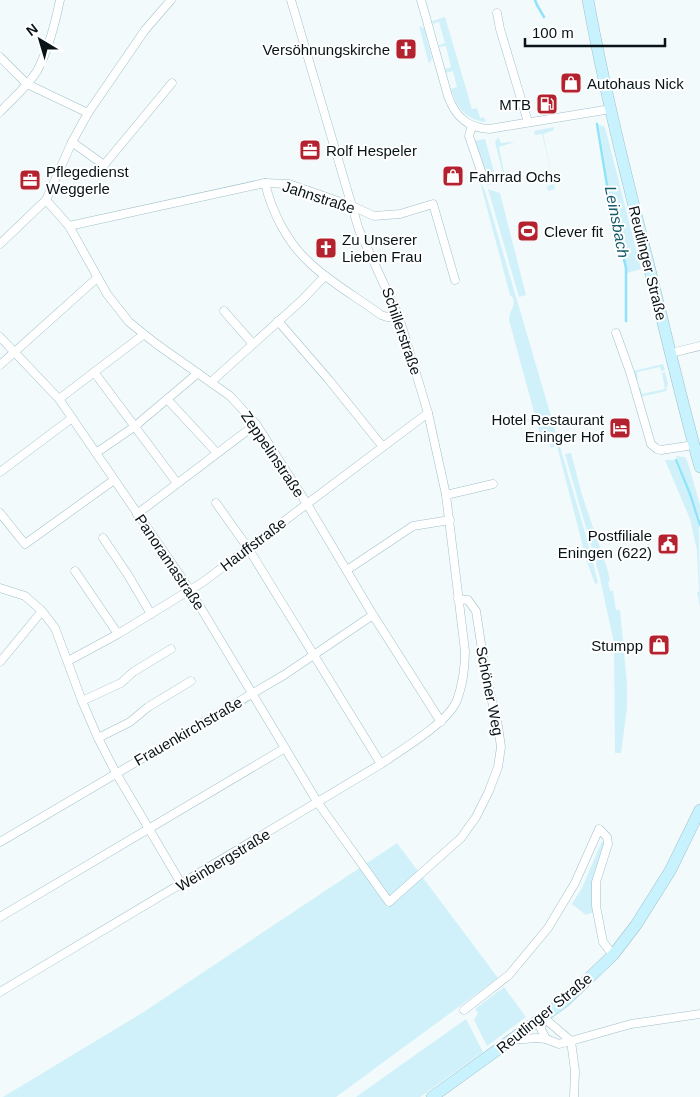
<svg xmlns="http://www.w3.org/2000/svg" width="700" height="1097" font-family="Arial,sans-serif">
<style>
.green{fill:#d1f1fa}
.lines{fill:none;stroke-linecap:round;stroke-linejoin:round}
.stream{stroke:#8fe4fc;stroke-width:2.5}
.street-casing{stroke:#9ec0ca;stroke-width:9}
.secondary-casing{stroke:#9ec0ca;stroke-width:12}
.street{stroke:#fff;stroke-width:8}
.secondary{stroke:#c8f3fe;stroke-width:11}
.labels{text-anchor:middle;dominant-baseline:central;stroke-width:4;stroke-linejoin:round;paint-order:stroke}
.poi-label{font-size:15px;fill:#081418;stroke:#fff;text-anchor:start}
.street-label{font-size:15px;fill:#081418;stroke:#fff}
.water-label{font-size:16px;font-style:italic;fill:#165c6d;stroke:#fff}
</style>
<rect width="100%" height="100%" fill="#f3fafc"/>
<g class="green">
<path d="M445,17L472,109L477,108L480,118L484,117L486,122C465,120 457,107 451,89L457,87L453,71L446,73L445,69L451,67L446,46L439,47V45L445,43L439,22L433,24L432,21Z"/>
<polygon points="419,26 424,28 432,59 429,64"/>
<polygon points="599,125 604,126 606,131 641,269 627,273 609,190"/>
<polygon points="554,127 554,130 543,134 558,203 555,189 548,191 547,186 554,184 542,134 535,135 534,131"/>
<polygon points="498,137 501,143 515,142 499,147 504,172 510,171 503,174 495,142"/>
<polygon points="485,139 497,183 487,185 475,141"/>
<path d="M480,182L485,191L587,539L598,583L595,584L587,562L557,446L551,448L547,436L541,438L509,320C509,310 519,302 510,295Z"/>
<polygon points="488,189 500,193 526,295 519,297"/>
<polygon points="663,364 665,370 661,371 660,367 637,372 638,379 635,379 633,371"/>
<polygon points="665,372 668,383 666,391 640,397 638,388 640,387 642,394 665,389 662,373"/>
<polygon points="571,453 582,495 608,571 610,581 608,582 610,591 613,591 616,610 620,610 627,685 627,708 621,753 615,753 614,643 599,574 565,454"/>
<polygon points="676,456 685,457 688,463 700,505 700,519"/>
<polygon points="665,460 674,460 689,495 699,527 700,607 697,592 699,592 697,551 690,519"/>
<polygon points="602,841 606,845 592,885 594,912 586,915 572,904 582,888"/>
<polygon points="397,843 498,978 336,1097 3,1097 142,1013"/>
<polygon points="504,987 526,1017 487,1046 474,1020 478,1013 475,1009"/>
<polygon points="466,1019 483,1052 420,1097 356,1097"/>
</g>
<g class="lines">
<g class="stream">
<polyline points="535,0 537,5 544,17"/>
<polyline points="597,124 608,191 626,268 626,321"/>
<polyline points="676,460 690,494 700,525"/>
</g>
<g class="street-casing">
<g id="street">
<path d="M421,0L448,96C455,116 467,128 489,129L611,109"/>
<polyline points="497,13 500,29 528,122"/>
<polyline points="0,57 27,84 88,113"/>
<path d="M0,112C12,99 28,86 37,71C49,49 55,24 60,0"/>
<polyline points="472,126 469,136 483,177"/>
<polyline points="72,142 104,165 172,83"/>
<path d="M265,183C272,213 288,244 312,265C333,284 358,298 381,315L387,317H399"/>
<polyline points="46,200 69,226 107,294 129,322 155,343 230,396 256,424 307,504 373,615 441,722"/>
<polyline points="69,226 265,183 289,184 352,206 374,216 400,214 433,204 455,280"/>
<polyline points="0,244 46,200 72,142 88,113 145,30 171,0"/>
<polyline points="224,311 253,344"/>
<polyline points="278,321 329,380 383,447"/>
<polyline points="616,333 630,372 651,444 657,449 661,450 694,445"/>
<polyline points="0,337 59,399 96,453 190,590 318,803 389,902 461,838 476,817 489,791 498,767 501,747 498,726 486,676 476,611 468,600 458,599"/>
<polyline points="671,353 700,346"/>
<polyline points="0,365 97,278"/>
<polyline points="94,372 177,483"/>
<polyline points="211,382 301,301 325,276"/>
<polyline points="59,399 143,335"/>
<polyline points="167,399 217,453"/>
<polyline points="96,453 134,427 198,373"/>
<polyline points="0,472 72,418"/>
<polyline points="446,495 493,484"/>
<polyline points="216,503 248,548 381,764"/>
<polyline points="0,513 25,544 114,480"/>
<polyline points="137,514 256,424"/>
<polyline points="103,538 128,575 151,614"/>
<polyline points="347,570 413,526 450,520"/>
<polyline points="75,571 118,634"/>
<polyline points="0,588 25,596 42,611 55,628 82,701 98,738 116,773 182,885"/>
<polyline points="68,661 118,634 203,582 428,413"/>
<polyline points="0,662 42,611"/>
<polyline points="82,701 121,683 133,672 171,649"/>
<polyline points="98,738 130,722 148,707 191,681"/>
<polyline points="0,842 284,675 373,615"/>
<polyline points="0,917 285,748"/>
<path d="M0,992L381,764C401,750 449,722 457,700C463,684 465,668 465,651L446,495L428,413L399,317L359,230L291,0"/>
<polyline points="464,1010 509,975 548,928 575,883 599,829 607,837 608,844 596,882 596,906 603,942 613,955"/>
<polyline points="543,1017 571,1041"/>
<polyline points="543,1017 541,1029 546,1039"/>
<polyline points="512,1040 536,1038 546,1039 559,1044 571,1041 631,1024 700,1014"/>
<polyline points="571,1041 575,1071 574,1097"/>
</g>
</g>
<g class="secondary-casing">
<g id="secondary">
<path d="M588,0C604,88 626,175 648,262C665,330 681,399 700,467"/>
<polyline points="432,1097 565,1001 613,955 636,925 670,871 700,810"/>
</g>
</g>
<use href="#street" class="street"/>
<use href="#secondary" class="secondary"/>
</g>
<defs>
<g id="church-square" transform="scale(1.125)"><rect x="-9" y="-9" width="18" height="18" rx="4" fill="#b3222e" stroke="#fff"/><path d="M-1.2-6h2.4v3.5h3.3v2.4h-3.3V6h-2.4V-.1h-3.3v-2.4h3.3Z" fill="#fff"/></g>
<g id="shop-square" transform="scale(1.125)"><rect x="-9" y="-9" width="18" height="18" rx="4" fill="#b3222e" stroke="#fff"/><path d="M-5-2.5h2.3a2.7 3.5 0 0 1 5.4 0H5L5.5 6h-11ZM-1.5-2.5h3a1.5 2.3 0 0 0-3 0Z" fill="#fff"/></g>
<g id="fuel-square" transform="scale(1.125)"><rect x="-9" y="-9" width="18" height="18" rx="4" fill="#b3222e" stroke="#fff"/><path d="M-5.5-6h7V0h2V4h1.3V-2.5L3-4.5l.8-.8L6-3V5H2.5V1h-1V6h-7ZM-4.2-4.7v3.2H.2V-4.7Z" fill="#fff"/></g>
<g id="office-square" transform="scale(1.125)"><rect x="-9" y="-9" width="18" height="18" rx="4" fill="#b3222e" stroke="#fff"/><path d="M-6-3h4V-5.5h4V-3h4V5H-6ZM-1-4.5V-3h2v-1.5ZM-6 0V1H6V0Z" fill="#fff"/></g>
<g id="stadium-square" transform="scale(1.125)"><rect x="-9" y="-9" width="18" height="18" rx="4" fill="#b3222e" stroke="#fff"/><path d="M0-5a6.5 5 0 1 0 0 10a6.5 5 0 1 0 0-10ZM-3.5-1.8h7v3.6h-7Z" fill="#fff"/></g>
<g id="hotel-square" transform="scale(1.125)"><rect x="-9" y="-9" width="18" height="18" rx="4" fill="#b3222e" stroke="#fff"/><path d="M-6-4.5h1.5V1H6V5H4.5V3h-9V5H-6ZM-4 0a1.8 1.8 0 1 1 3.6 0ZM.5 0V-2.5h3Q6-2.5 6 0Z" fill="#fff"/></g>
<g id="civic-square" transform="scale(1.125)"><rect x="-9" y="-9" width="18" height="18" rx="4" fill="#b3222e" stroke="#fff"/><path d="M-.6-6.5H3V-4.5H.6V-3L4-1V1h2V6H-6V1h2V-1L-.6-3ZM-1.2 2.5V6h2.4V2.5Z" fill="#fff"/></g>
</defs>
<g fill-rule="evenodd">
<use href="#church-square" x="406" y="49"/>
<use href="#shop-square" x="571" y="83"/>
<use href="#fuel-square" x="547" y="104"/>
<use href="#office-square" x="310" y="150"/>
<use href="#shop-square" x="453" y="176"/>
<use href="#office-square" x="30" y="180"/>
<use href="#stadium-square" x="528" y="231"/>
<use href="#church-square" x="326" y="248"/>
<use href="#hotel-square" x="620" y="428"/>
<use href="#civic-square" x="668" y="544"/>
<use href="#shop-square" x="659" y="645"/>
</g>
<g class="labels">
<g class="poi-label">
<text x="390" y="49" text-anchor="end">Versöhnungskirche</text>
<text x="587" y="83">Autohaus Nick</text>
<text x="531" y="104" text-anchor="end">MTB</text>
<text x="326" y="150">Rolf Hespeler</text>
<text x="46" y="171">Pflegedienst<tspan x="46" dy="17">Weggerle</tspan></text>
<text x="469" y="176">Fahrrad Ochs</text>
<text x="544" y="231">Clever fit</text>
<text x="342" y="239">Zu Unserer<tspan x="342" dy="17">Lieben Frau</tspan></text>
<text x="604" y="419" text-anchor="end">Hotel Restaurant<tspan x="604" dy="17">Eninger Hof</tspan></text>
<text x="652" y="535" text-anchor="end">Postfiliale<tspan x="652" dy="17">Eningen (622)</tspan></text>
<text x="643" y="645" text-anchor="end">Stumpp</text>
</g>
<g class="street-label">
<text transform="translate(319 197) rotate(18)">Jahnstraße</text>
<text transform="translate(648 263) rotate(76)">Reutlinger Straße</text>
<text transform="translate(402 331) rotate(71)">Schillerstraße</text>
<text transform="translate(273 454) rotate(56)">Zeppelinstraße</text>
<text transform="translate(253 544) rotate(-37)">Hauffstraße</text>
<text transform="translate(170 562) rotate(56)">Panoramastraße</text>
<text transform="translate(490 691) rotate(79)">Schöner Weg</text>
<text transform="translate(188 731) rotate(-30)">Frauenkirchstraße</text>
<text transform="translate(223 860) rotate(-31)">Weinbergstraße</text>
<text transform="translate(544 1013) rotate(-39)">Reutlinger Straße</text>
</g>
<g class="water-label">
<text transform="translate(617 222) rotate(79)">Leinsbach</text>
</g>
</g>
<g transform="translate(40 40) rotate(322)" stroke="#ffffff" stroke-width="4" paint-order="stroke">
<path d="M0-4L9 19L0 12L-9 19Z" fill="#081418"/>
<text y="-8" font-size="14" font-weight="bold" text-anchor="middle" fill="#081418">N</text>
</g>
<path d="M525 38v8h140v-8" fill="none" stroke="#081418" stroke-width="2.5"/>
<text x="532" y="38" font-size="15" fill="#081418" stroke="#ffffff" stroke-width="4" paint-order="stroke">100 m</text>
</svg>
